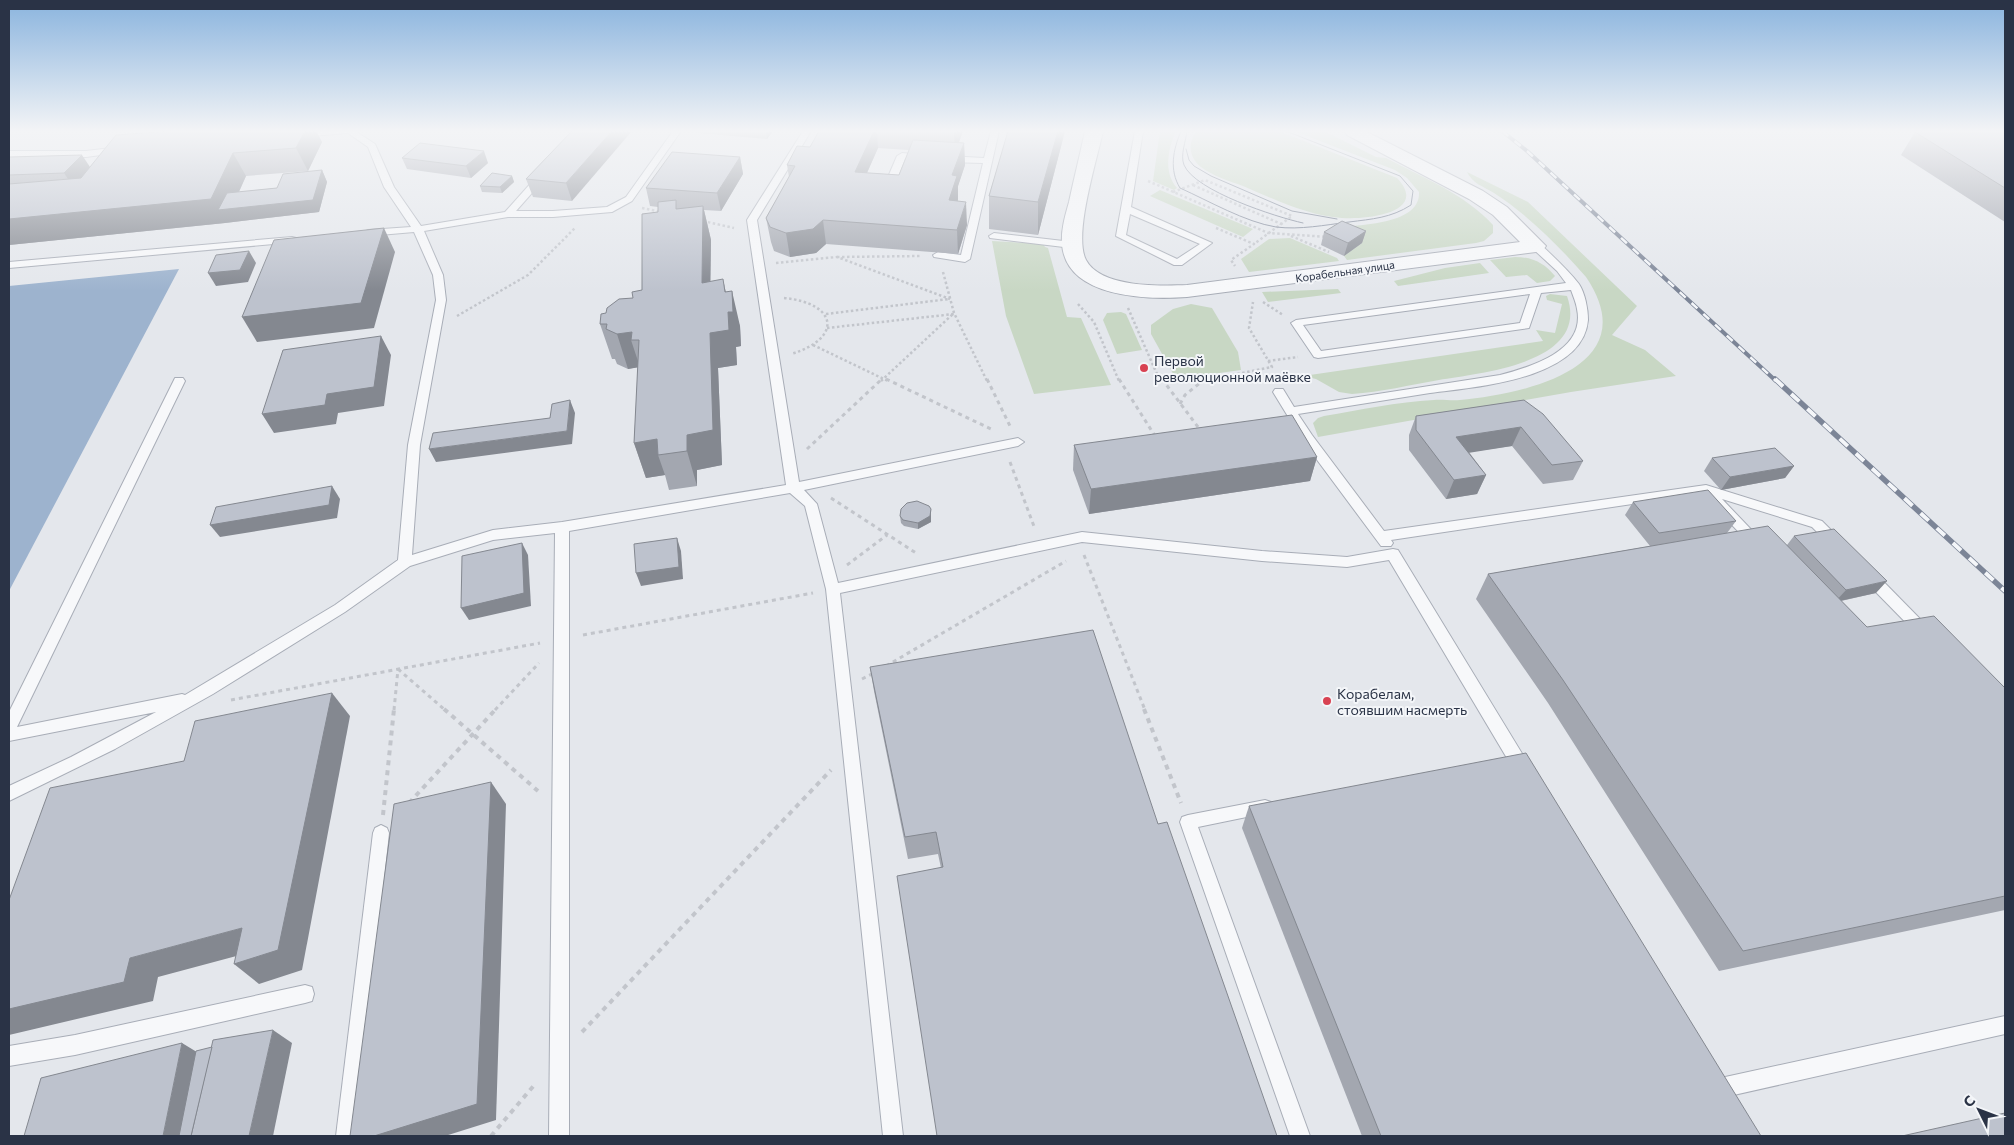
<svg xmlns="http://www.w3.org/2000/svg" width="2014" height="1145" font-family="Commissioner,sans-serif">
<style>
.green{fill:#c8d7c4}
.water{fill:#9db3ce}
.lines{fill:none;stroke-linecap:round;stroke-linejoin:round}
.service-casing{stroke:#a8adb7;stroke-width:2}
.minor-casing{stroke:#a8adb7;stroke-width:2}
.path-far2{stroke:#c2c5cb;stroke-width:2.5;stroke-dasharray:2.5 2.5;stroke-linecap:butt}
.path-far1{stroke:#c2c5cb;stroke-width:3;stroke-dasharray:4 4;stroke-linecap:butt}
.path{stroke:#c2c5cb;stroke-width:4;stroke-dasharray:5 5;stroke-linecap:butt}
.service{fill:#f7f8fa;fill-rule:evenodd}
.minor{fill:#f7f8fa;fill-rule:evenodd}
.tram{stroke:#7c8597;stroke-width:1}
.rail-far1-casing{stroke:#7c8597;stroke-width:4}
.rail-casing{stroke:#7c8597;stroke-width:5.5}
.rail-far1{stroke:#f4f6f9;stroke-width:2.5;stroke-dasharray:8;stroke-linecap:butt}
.rail{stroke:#f4f6f9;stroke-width:4;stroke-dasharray:11;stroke-linecap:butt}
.wall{fill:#a3a7b0;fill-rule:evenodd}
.shaded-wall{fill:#848890}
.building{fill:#bdc2cd;stroke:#848890}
.poi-dot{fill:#d84252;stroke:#f4f6f9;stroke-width:2}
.labels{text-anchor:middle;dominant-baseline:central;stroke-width:4;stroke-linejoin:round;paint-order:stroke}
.far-street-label{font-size:11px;fill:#2a3346;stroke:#f4f6f9}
.poi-label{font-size:14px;fill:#2a3346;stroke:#f4f6f9;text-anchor:start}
</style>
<rect width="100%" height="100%" fill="#e4e7ec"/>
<g class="green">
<path d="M1160,131H1176C1168,149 1163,172 1177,188L1174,190L1153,181Z"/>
<path d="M1197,131H1279L1397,178C1430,213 1366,220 1342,218C1308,216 1274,199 1243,186C1229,181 1213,176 1201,167C1189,158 1187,142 1197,131Z"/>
<path d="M1294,131H1324L1376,157L1386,158C1422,177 1465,194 1493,225V233L1484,241L1476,243L1347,260L1344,256L1362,243L1330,228C1354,225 1421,226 1419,192L1407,178L1395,170Z"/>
<path d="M1467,172L1528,202L1637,306L1612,335L1645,350L1676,376L1571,392L1318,437L1313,423L1318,418L1324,416C1360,410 1397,402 1434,400C1442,399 1451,401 1460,400C1526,394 1647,367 1586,277C1559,246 1528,215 1494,193C1484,187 1472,183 1467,172Z"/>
<polygon points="1160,190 1253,229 1243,237 1150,196"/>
<polygon points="1290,238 1337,258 1339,261 1249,272 1241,259 1269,239"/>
<polygon points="992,241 1043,244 1045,247 1048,248 1067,317 1081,318 1111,385 1034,394 1006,316"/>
<path d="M1515,257C1533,257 1544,263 1555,276L1550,281L1537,283L1527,275L1506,277L1490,260Z"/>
<polygon points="1480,263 1489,273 1398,286 1394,281 1445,268"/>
<polygon points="1338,289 1341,293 1268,302 1262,292"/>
<path d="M1550,294L1567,296C1591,364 1479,373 1439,380C1410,385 1381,392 1352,394L1339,392L1316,379L1303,376L1543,341L1536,330L1555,333L1562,304L1547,300L1546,296Z"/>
<polygon points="1191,304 1212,308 1238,352 1241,370 1176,379 1151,334 1151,325 1173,309"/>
<polygon points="1121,312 1126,314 1142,350 1117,354 1103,320 1107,313"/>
</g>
<polygon class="water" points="179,269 9,591 9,286"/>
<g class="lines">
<g class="service-casing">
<g id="service">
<polygon points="312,131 355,131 375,144 394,187 421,226 505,212 539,174 542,173 547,176 516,211 553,211 607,207 626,197 673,131 681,131 632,201 612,212 553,217 508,217 424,231 443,275 446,300 420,445 412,555 493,530 562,522 786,485 747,220 803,131 811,131 757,220 799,482 1018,438 1024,442 1018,446 804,490 817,504 838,583 1082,532 1262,551 1347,557 1393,549 1398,550 1529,765 1531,770 1529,775 1523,777 1517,775 1389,560 1347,567 1262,561 1082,542 840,593 903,1136 883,1136 826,589 805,506 790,493 569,531 569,1136 549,1136 555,533 493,540 410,566 345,612 213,694 115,749 9,801 9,786 71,757 156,712 9,741 9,712 175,378 183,378 185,381 17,727 182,694 185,695 335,605 398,560 408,445 436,300 433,275 414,232 368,236 363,233 368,230 411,227 384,187 368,147 348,133 299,137 295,134 299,131"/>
<polygon points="991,131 999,131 970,259 965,262 934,257 933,255 938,252 961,255 983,163 947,162 942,159 947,156 984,158"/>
<path d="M1135,131H1143L1131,207L1212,243L1182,265H1174L1116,236ZM1130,214L1200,244L1177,259L1126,235Z"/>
<polygon points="120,147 123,148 123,152 86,157 9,157 9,151 86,151"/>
<polygon points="902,153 925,155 930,158 925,161 905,159 895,184 893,186 887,186 885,184 897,156"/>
<polygon points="994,233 1072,242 1077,245 1072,248 990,238 989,236"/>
<polygon points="292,237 296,238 296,242 9,268 9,262"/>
<path d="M1536,243L1540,244C1553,256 1568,270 1579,284C1585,293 1588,309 1588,320C1583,380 1474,387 1430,393C1386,400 1342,407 1298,414L1312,435L1384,531L1706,485L1822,521L1842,541L1844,544L1842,547H1832L1812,527L1722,499L1765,544L1763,547H1753L1709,501L1708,498L1710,495L1706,493L1391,540L1393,543L1391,546H1381L1303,441L1273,392L1275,389H1283L1294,407L1500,375C1530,367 1586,351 1577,309C1576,302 1573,296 1571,290L1541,293L1529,328L1318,358L1314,357L1291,323L1296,320L1566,283L1557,271L1532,248L1531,246ZM1530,294L1520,323L1321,351L1303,325Z"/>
<polygon points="1868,570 1873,571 1930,629 1932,633 1930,637 1925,639 1920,637 1863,579 1861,575 1863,571"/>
<polygon points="1265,800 1271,802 1273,807 1271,812 1198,827 1310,1136 1290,1136 1180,822 1182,817 1188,815"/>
<polygon points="381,825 387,828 389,833 356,1136 336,1136 373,833 375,828"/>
<polygon points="305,985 312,987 314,994 312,1001 305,1003 75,1055 9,1066 9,1046 75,1035"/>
<polygon points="2005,1016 2005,1034 1716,1099 1709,1096 1706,1089 1709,1082 1716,1079"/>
</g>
</g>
<g class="minor-casing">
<path id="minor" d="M1085,131H1103C1097,160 1073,235 1086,260C1101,288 1160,286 1187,285L1520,242L1493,215L1469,199L1347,135L1345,131H1365L1483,191L1507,207L1546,246L1543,250L1536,252L1187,297C1147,300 1066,298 1062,244C1061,230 1065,216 1069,202C1074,178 1080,155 1085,131Z"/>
</g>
<g class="path-far2">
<polyline points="1148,181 1268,233 1328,237"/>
<polyline points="1193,185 1281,224"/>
<polyline points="1173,192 1205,180 1292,216 1254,244"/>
<polyline points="642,208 661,212"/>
<polyline points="703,221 734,228"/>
<polyline points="1216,228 1254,244 1231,260 1235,266"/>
<polyline points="1291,236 1329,252"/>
<polyline points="837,257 922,256"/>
<polyline points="776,263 837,257 950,299"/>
<polyline points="943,272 954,313 987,381"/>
<path d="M784,298C837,303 844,338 791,354"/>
<polyline points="1263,302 1283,315"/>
<polyline points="1078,304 1094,322 1119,381"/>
<polyline points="1128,308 1156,372 1162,381"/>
<polyline points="826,314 949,299"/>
<polyline points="457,316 528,275 575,228"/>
<polyline points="827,328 954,314"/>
<polyline points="813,345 888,381"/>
<polyline points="1268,361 1298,357"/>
<polyline points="881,381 954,313"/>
<polyline points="1203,381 1272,367 1249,328 1253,302"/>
</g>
<g class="path-far1">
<polyline points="886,379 991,429"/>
<polyline points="987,379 1010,426"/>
<polyline points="1119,379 1155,436"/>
<polyline points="1162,379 1201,431"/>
<polyline points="1180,404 1185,395 1205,379"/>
<polyline points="807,449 882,379"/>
<polyline points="1010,462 1035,529"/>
<polyline points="831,498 916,553"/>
<polyline points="1084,555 1145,710"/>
<polyline points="847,565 887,535"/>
<polyline points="583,635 813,593"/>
<polyline points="886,666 1066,561"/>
<polyline points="398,669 445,710"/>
<polyline points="862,679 874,673"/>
<polyline points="231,700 540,643"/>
<polyline points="394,710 398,669"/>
<polyline points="495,710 539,663"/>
</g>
<g class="path">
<polyline points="444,709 538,791"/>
<polyline points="1144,709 1181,803"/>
<polyline points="409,803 496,709"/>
<polyline points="383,815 394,709"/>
<polyline points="582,1032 831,770"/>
<polyline points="491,1136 536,1083"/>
</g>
<use href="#service" class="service"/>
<use href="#minor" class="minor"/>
<g class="tram">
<path d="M1181,131C1173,150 1169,170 1180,188C1209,201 1245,222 1276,227C1300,230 1325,225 1349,222C1372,219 1391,218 1411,205L1413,191L1400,176L1286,131"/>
<path d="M1187,131C1186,141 1180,155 1184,165C1195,191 1276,217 1303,223"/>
<polyline points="1186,149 1189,160 1194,166 1211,176 1292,211 1337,219"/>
</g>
<g class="rail-far1-casing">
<polyline id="rail-far1" points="1502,131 1527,151 1776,381"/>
</g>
<g class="rail-casing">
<polyline id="rail" points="1775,379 2005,591"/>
</g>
<use href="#rail-far1" class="rail-far1"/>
<use href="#rail" class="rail"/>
</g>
<g class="wall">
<polygon points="172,131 316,131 322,142 308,171 246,176 239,192 277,188 322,170 327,182 319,212 225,223 9,245 9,157 90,167"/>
<polygon points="572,131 572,201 533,197 526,179"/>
<polygon points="698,131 773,131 767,139 699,133"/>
<path d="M819,131H963L959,142L964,143L965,165L958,186V201L967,225L958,254L826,244L816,253L790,257L774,251L771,242L766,218L789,177L787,165L810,147ZM878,148L909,150L899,175L867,173Z"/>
<polygon points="1008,131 1065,131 1038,235 989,229 989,196"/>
<polygon points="2005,131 2005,222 1901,155 1915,132"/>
<polygon points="740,157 743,174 721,211 704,210 711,240 710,281 726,292 740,326 741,346 736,347 737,365 718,368 722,465 697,470 697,486 669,490 665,475 646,478 634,443 638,367 628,369 617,364 615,359 612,359 600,324 606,313 633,298 642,290 658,212 658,207 650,206 646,188"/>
<polygon points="402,158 488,163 471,178 407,169"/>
<polygon points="512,176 514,182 502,193 482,192 480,186"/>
<polygon points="1366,231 1362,243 1344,256 1321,245 1324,232"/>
<polygon points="1524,400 1583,461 1573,480 1543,484 1512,446 1469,452 1486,475 1477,494 1446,499 1409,450 1409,435 1416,416"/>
<polygon points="1074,445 1317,457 1310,481 1089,514 1073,470"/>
<polygon points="1712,458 1794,466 1785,478 1721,490 1704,471"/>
<polygon points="1633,502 1736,521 1727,533 1787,545 1794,536 1876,593 1841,601 1867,627 2005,688 2005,910 1719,971 1548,703 1476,599 1488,574 1650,546 1625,515"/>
<polygon points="931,515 931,522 918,529 904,526 901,523 900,516"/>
<polygon points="870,667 1158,824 941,868 938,854 908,859 874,691"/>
<polygon points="1249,806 1761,1136 1362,1136 1242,828"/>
</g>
<g class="shaded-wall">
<polygon points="305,131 316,131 322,142 308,171 296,148"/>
<polygon points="612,131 632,131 572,201 566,183"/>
<polygon points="766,131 773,131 767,139"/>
<polygon points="874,131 877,131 878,148 857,195 855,172"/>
<polygon points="954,131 963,131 955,153"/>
<polygon points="1058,131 1065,131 1038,235 1038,202"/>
<polygon points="964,143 965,165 958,186 958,199 950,224 949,200 952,175"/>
<polygon points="484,151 488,163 471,178 466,166"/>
<polygon points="233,153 246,176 231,209 322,170 327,182 319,212 225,223 9,245 9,219"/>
<polygon points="82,155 94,173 76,191 64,173"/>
<polygon points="740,157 743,174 721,211 717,193"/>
<polygon points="512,176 514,182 502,193 500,187"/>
<polygon points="966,202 967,225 958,254 957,230"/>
<polygon points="703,206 711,240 710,317 702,283"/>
<polygon points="823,220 826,244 816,253 790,257 786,233"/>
<polygon points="384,228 395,252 374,328 257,342 242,317"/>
<polygon points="1366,231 1362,243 1344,256 1348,243"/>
<polygon points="249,251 256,263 248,282 216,286 208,273"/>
<polygon points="723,279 730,312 732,291 740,326 741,346 736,347 737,365 718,368 722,465 697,470 697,486 687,451 687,435 710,333 725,292"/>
<polygon points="632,332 631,340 640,367 628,369 617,334"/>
<polygon points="381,336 391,355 384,406 338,413 336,424 274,433 262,414 327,394"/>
<polygon points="570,400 575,413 572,444 436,462 429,449 567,431"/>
<polygon points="1521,427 1512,446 1449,456 1456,437"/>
<polygon points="657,439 658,455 665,475 646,478 634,443"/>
<polygon points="1317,457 1310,481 1089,514 1091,489"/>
<polygon points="1794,466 1785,478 1721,490 1730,477"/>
<polygon points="1486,475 1477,494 1446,499 1454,480"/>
<polygon points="332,486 340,499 337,518 220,537 210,525"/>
<polygon points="931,509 931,522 918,529 918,523"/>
<polygon points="677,538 681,551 683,579 641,586 636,573"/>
<polygon points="522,543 528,555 531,606 469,620 461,608"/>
<polygon points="1887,581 1876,593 1835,602 1846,590"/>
<polygon points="332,693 350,716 302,970 259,984 234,964"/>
<polygon points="491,782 506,804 496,1120 445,1136 374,1136"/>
<polygon points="242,928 266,948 158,977 153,1001 9,1035 9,1009 130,958"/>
<polygon points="273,1030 292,1043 273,1136 249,1136"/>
<polygon points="182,1043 210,1060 196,1136 163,1136"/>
</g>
<g class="building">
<polygon points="172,131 305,131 296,148 233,153 211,199 9,219 9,184 81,178 116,135"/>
<polygon points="572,131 612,131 566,183 526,179"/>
<polygon points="819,131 874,131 855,172 899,175 913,140 964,143 952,175 957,176 949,200 966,202 957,230 823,220 813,229 786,233 770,227 766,218 795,166 787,165 797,146 810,147"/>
<polygon points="1008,131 1058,131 1038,202 989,196"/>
<polygon points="1928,131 2005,131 2005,188 1915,132"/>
<polygon points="420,143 484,151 466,166 402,158"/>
<polygon points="672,152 740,157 717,193 646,188"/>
<polygon points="82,155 64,173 9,175 9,157"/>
<polygon points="322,170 313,200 218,210 227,193 277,188 283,174"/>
<polygon points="492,173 512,176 500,187 480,186"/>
<polygon points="676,200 676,209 703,206 702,283 723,279 725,292 732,291 733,312 728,312 729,330 710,333 713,430 687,435 687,451 658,455 657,439 634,443 639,340 631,340 632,332 617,334 606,329 607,324 600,324 601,314 606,313 607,308 619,299 633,298 632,292 642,290 642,214 658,212 658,202"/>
<polygon points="1342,221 1366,231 1348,243 1324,232"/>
<polygon points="384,228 361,303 242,317 274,240"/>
<polygon points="249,251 240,270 208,273 216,255"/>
<polygon points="381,336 374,387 327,394 325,405 262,414 283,350"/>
<polygon points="570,400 567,431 429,449 433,433 550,418 552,404"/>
<polygon points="1524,400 1543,414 1583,461 1552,465 1521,427 1456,437 1486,475 1454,480 1416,430 1416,416"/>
<polygon points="1292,415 1317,457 1091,489 1074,445"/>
<polygon points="1775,448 1794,466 1730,477 1712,458"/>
<polygon points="332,486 329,505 210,525 216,507"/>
<polygon points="1708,490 1736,521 1659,533 1633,502"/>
<polygon points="917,501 929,506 931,509 930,516 918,523 903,520 900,516 901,509 907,503"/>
<polygon points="1768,526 1867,627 1934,616 2005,688 2005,896 1743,951 1563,680 1488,574"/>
<polygon points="1834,529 1887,581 1846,590 1794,536"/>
<polygon points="677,538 679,567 636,573 634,544"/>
<polygon points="522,543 524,593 461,608 462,556"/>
<polygon points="1093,630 1158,824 1167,822 1277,1136 937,1136 897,876 943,867 936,832 905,837 870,667"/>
<polygon points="332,693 278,950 234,964 242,928 130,958 124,982 9,1009 9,900 50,788 184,761 195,721"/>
<polygon points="1526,753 1761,1136 1381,1136 1249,806"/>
<polygon points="491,782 477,1104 374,1136 350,1136 394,804"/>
<polygon points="273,1030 249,1136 191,1136 213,1040"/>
<polygon points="182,1043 163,1136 24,1136 41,1078"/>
<polygon points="212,1047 191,1136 179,1136 196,1051"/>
<polygon points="2005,1113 2005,1136 1902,1136"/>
</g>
<linearGradient id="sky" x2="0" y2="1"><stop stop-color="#8ab4de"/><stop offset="0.45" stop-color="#f3f4f6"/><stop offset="1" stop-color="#f3f4f6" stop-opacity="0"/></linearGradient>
<rect width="2014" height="291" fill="url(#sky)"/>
<g class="poi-dot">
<circle cx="1144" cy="368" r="5"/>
<circle cx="1327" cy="701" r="5"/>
</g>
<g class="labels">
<g class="far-street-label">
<text transform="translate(1345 271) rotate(-8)">Корабельная улица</text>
</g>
<g class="poi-label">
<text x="1154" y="360">Первой<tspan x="1154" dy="16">революционной маёвке</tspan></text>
<text x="1337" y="693">Корабелам,<tspan x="1337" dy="16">стоявшим насмерть</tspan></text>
</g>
</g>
<rect width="2014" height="1145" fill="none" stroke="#2a3346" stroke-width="20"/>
<g transform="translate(1979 1110) rotate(312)" stroke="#f4f6f9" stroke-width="4" paint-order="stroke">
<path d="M0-4L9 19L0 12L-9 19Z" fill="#2a3346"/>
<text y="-8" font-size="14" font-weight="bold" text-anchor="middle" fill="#2a3346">С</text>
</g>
</svg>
